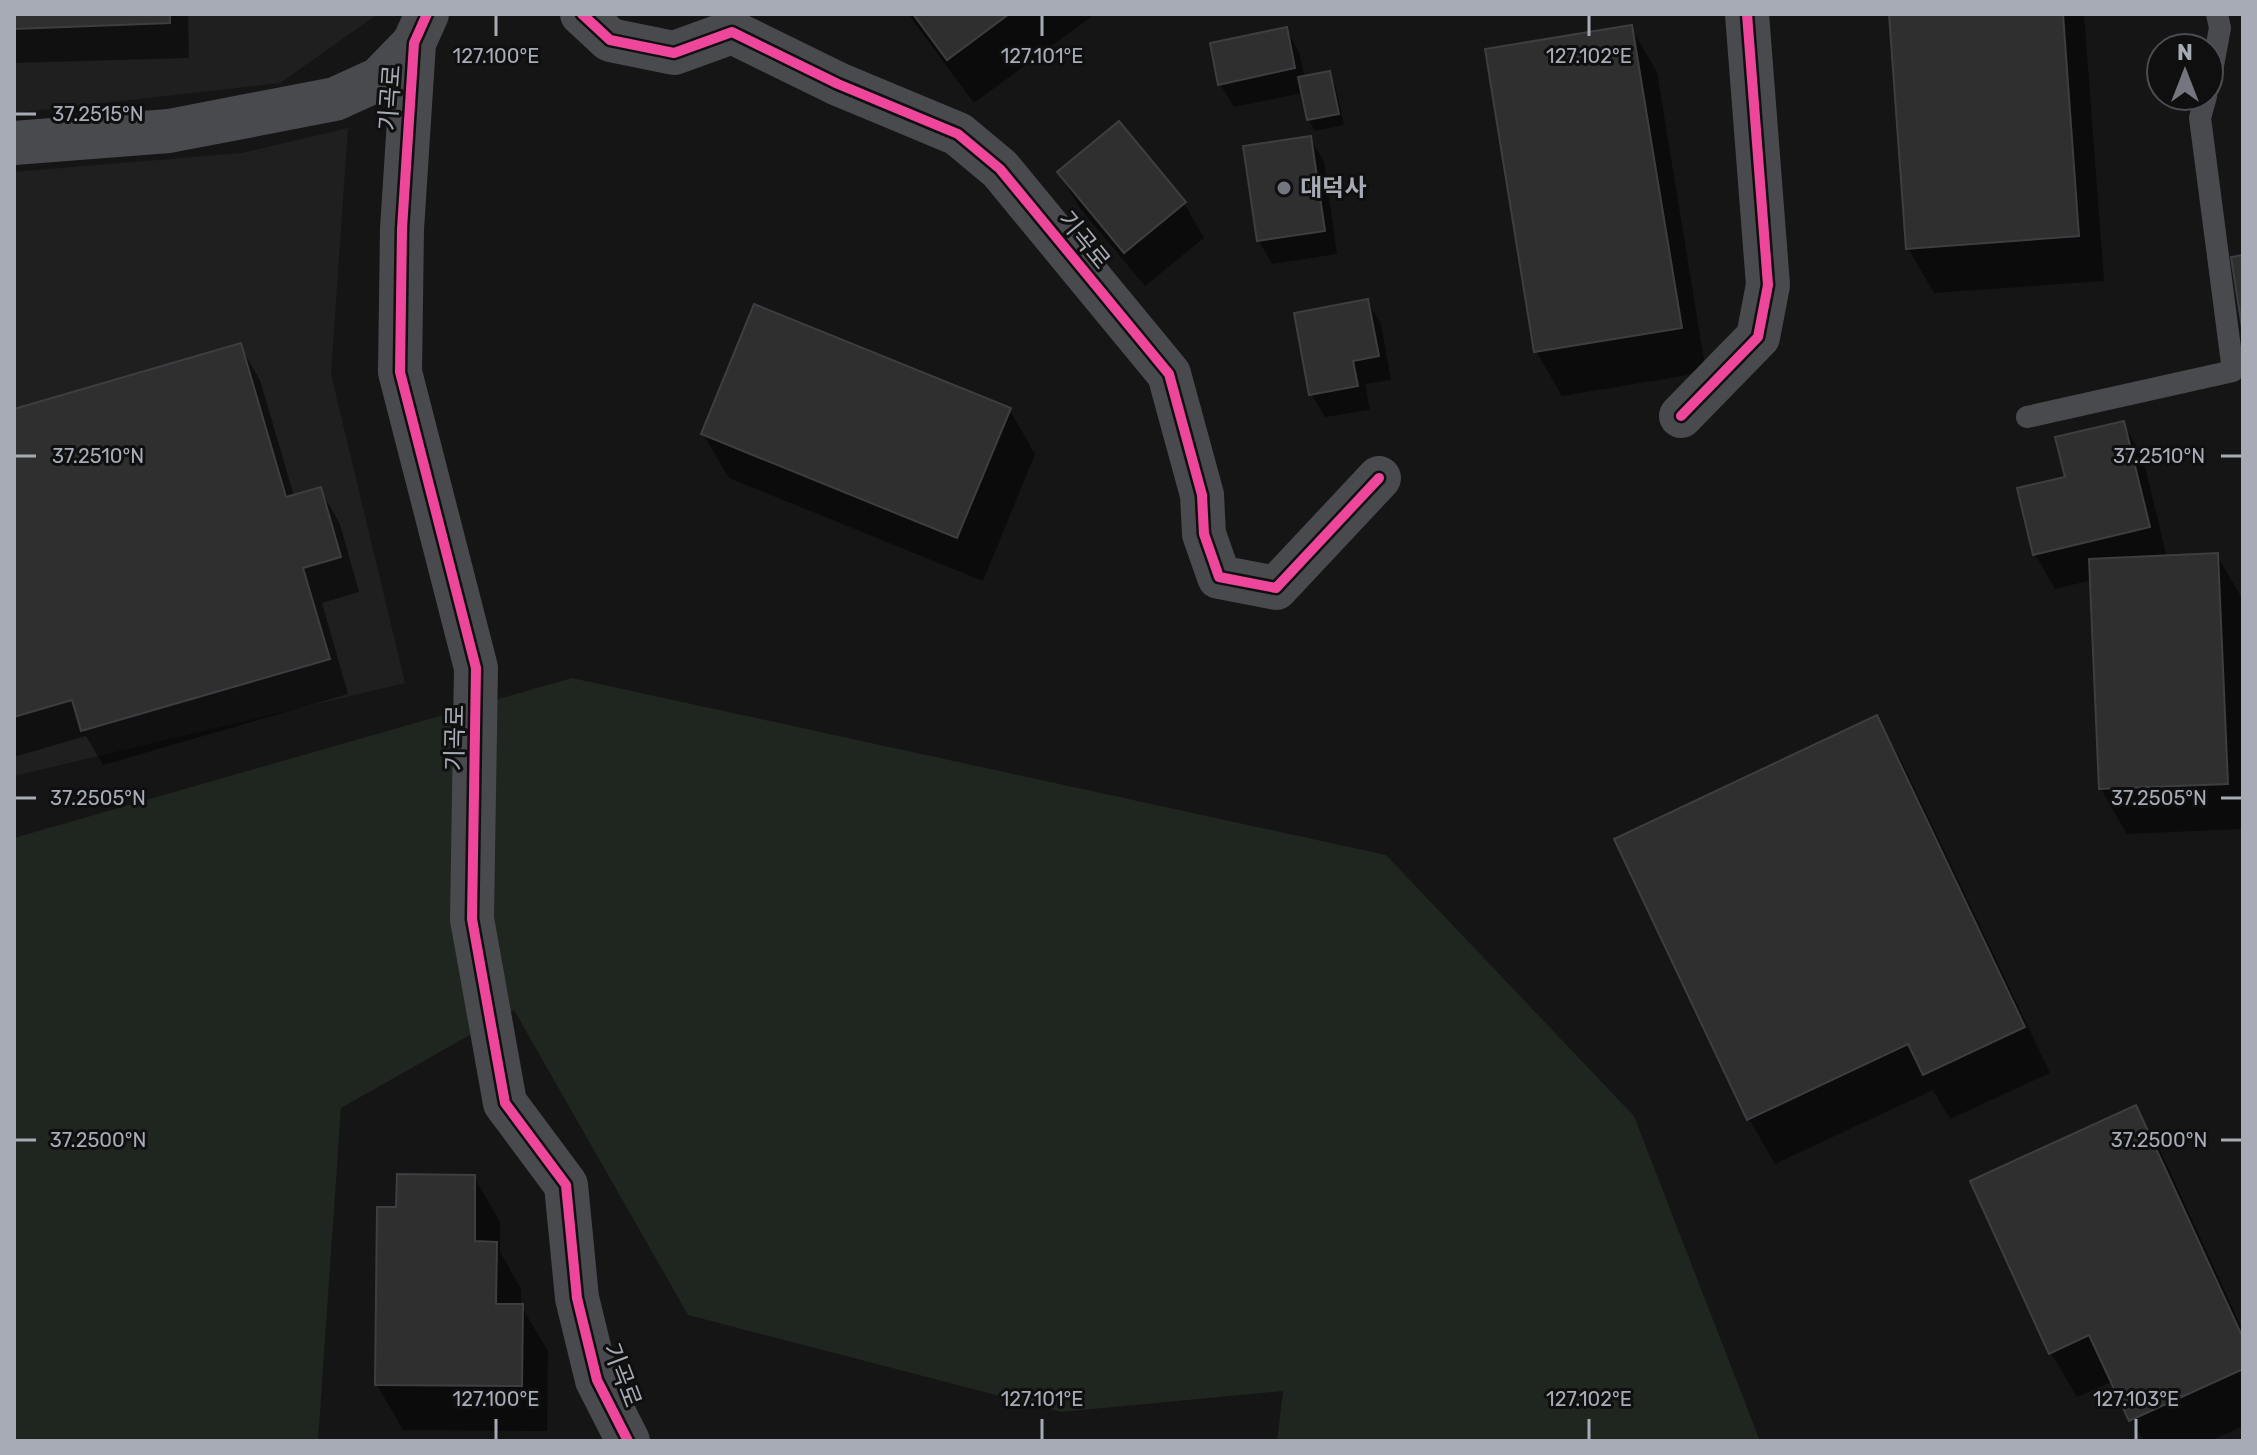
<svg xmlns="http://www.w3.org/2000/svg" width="2257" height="1455" font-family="Rubik,'Noto Sans KR',sans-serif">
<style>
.built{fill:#1f1f20}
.green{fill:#1f251f}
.shadow{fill:#0007}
.building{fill:#2f2f30;stroke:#3d3e41;stroke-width:2}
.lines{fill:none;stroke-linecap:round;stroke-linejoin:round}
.service{stroke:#494a4d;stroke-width:22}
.minor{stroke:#494a4d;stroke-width:44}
.cycleway-casing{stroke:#0f0f10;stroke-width:15}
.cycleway{stroke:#ed469a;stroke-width:10}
.ticks{fill:none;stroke:#a6abb6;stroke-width:3}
.poi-dot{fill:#73767e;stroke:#0f0f10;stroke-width:3}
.labels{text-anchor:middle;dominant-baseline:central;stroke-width:6;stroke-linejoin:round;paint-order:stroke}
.street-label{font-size:24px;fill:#a6abb6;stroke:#0f0f10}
.poi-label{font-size:24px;font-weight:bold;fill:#a6abb6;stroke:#0f0f10;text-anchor:start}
.ticks-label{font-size:20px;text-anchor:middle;fill:#a6abb6;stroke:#0f0f10;stroke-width:6;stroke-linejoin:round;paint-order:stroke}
</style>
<rect width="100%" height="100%" fill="#151515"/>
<g class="built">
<polygon points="14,14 378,14 280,83 14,113"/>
<polygon points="348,128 331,374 405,683 14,776 14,172 242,153"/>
</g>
<polygon class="green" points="572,678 1386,855 1634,1116 1760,1441 1277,1441 1283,1391 1061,1412 688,1315 514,1010 341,1108 318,1441 14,1441 14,838"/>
<g class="shadow">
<polygon points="14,14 188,14 189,58 14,63"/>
<polygon points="908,14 1095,14 974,103"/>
<polygon points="1891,14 2084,14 2104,281 1934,293 1908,248"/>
<polygon points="1631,28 1657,72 1706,372 1562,396 1536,351"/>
<polygon points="1286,29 1299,52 1305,78 1329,73 1335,85 1344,125 1315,131 1309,120 1303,93 1234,107 1220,84"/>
<polygon points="1310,138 1324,162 1337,254 1272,264 1259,241 1245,147"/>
<polygon points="1059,173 1184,203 1204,238 1145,286 1079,207"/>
<polygon points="1367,301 1381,324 1391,380 1365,384 1370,410 1325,417 1311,394"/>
<polygon points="240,346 260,380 294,496 320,489 340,524 359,592 322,603 348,694 103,765 86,736 14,757 14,411"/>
<polygon points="1009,409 1035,454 983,581 729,478 703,434"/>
<polygon points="2123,423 2143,458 2167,558 2217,555 2243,600 2243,829 2127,834 2101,789 2092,580 2055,589 2035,554 2068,478"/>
<polygon points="1876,717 1902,762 2050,1073 1950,1119 1933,1090 1775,1164 1749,1119 1616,840"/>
<polygon points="2135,1107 2161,1152 2243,1331 2243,1426 2210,1441 2143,1441 2113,1381 2077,1397 2051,1353"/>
<polygon points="474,1177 500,1222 500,1252 521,1289 521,1306 548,1351 547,1431 403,1430 377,1385 398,1209"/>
</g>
<g class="building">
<polygon points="14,14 170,14 170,23 14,29"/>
<polygon points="913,14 1009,14 947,60"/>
<polygon points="1889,14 2063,14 2079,236 1906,249"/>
<polygon points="1632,25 1682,328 1534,352 1485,49"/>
<polygon points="1287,27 1295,68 1218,85 1210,43"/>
<polygon points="1330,71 1339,114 1307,120 1298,77"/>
<polygon points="1119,121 1186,202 1124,253 1057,172"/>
<polygon points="1311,136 1325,231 1257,241 1243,146"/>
<polygon points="2243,255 2243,334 2231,257"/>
<polygon points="1368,299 1379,356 1353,361 1358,386 1309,395 1294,313"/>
<polygon points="754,304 1011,408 957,538 701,434"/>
<polygon points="241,343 286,497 321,487 341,557 303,568 330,659 81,731 72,700 14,717 14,409"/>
<polygon points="2124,421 2150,527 2033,555 2017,488 2065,477 2055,437"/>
<polygon points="2218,553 2228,784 2099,789 2089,559"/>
<polygon points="1877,715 2025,1027 1923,1075 1908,1044 1747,1120 1614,839"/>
<polygon points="2136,1105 2243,1338 2243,1369 2129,1421 2089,1335 2049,1354 1970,1181"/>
<polygon points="397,1174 475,1175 475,1241 497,1242 496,1304 523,1304 522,1386 375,1385 377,1207 396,1207"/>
</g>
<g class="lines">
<g class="service">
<polyline points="2209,87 2220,28 2217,14"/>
<polyline points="2027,417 2233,371 2200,118 2206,96"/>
</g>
<g class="minor">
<polyline points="427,14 414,43 402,229 400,372 476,668 472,919 505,1103 566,1185 577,1298 597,1380 628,1441"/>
<polyline points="582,14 610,40 674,53 732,32 838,84 958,134 1000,169 1169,374 1202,495 1204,534 1219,577 1276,588 1379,478"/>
<polyline points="14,143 169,131 335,99 379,79 414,43"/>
<polyline points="1681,416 1758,337 1768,285 1747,14"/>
</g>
<g class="cycleway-casing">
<g id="cycleway">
<polyline points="427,14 414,43 402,229 400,372 476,668 472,919 505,1103 566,1185 577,1298 597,1380 628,1441"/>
<polyline points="582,14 610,40 674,53 732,32 838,84 958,134 1000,169 1169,374 1202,495 1204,534 1219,577 1276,588 1379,478"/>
<polyline points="1681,416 1758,337 1768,285 1747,14"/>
</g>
</g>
<use href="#cycleway" class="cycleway"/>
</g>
<path class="ticks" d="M496,16V36M1042,16V36M1589,16V36M16,114H36M16,456H36M2221,456H2241M16,798H36M2221,798H2241M16,1140H36M2221,1140H2241M496,1419V1439M1042,1419V1439M1589,1419V1439M2136,1419V1439"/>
<circle class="poi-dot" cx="1284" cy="188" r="8"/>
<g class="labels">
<g class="street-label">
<text transform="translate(390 98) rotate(-86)">기곡로</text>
<text transform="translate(1084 240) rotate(51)">기곡로</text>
<text transform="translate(455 738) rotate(-89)">기곡로</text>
<text transform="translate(622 1375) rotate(69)">기곡로</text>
</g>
<g class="poi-label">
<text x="1300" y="188">대덕사</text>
</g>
</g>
<g class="ticks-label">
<text x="496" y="63">127.100°E</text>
<text x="1042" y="63">127.101°E</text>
<text x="1589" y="63">127.102°E</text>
<text x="98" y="121">37.2515°N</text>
<text x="98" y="463">37.2510°N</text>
<text x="2159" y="463">37.2510°N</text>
<text x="98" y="805">37.2505°N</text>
<text x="2159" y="805">37.2505°N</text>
<text x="98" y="1147">37.2500°N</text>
<text x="2159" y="1147">37.2500°N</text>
<text x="496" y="1406">127.100°E</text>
<text x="1042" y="1406">127.101°E</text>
<text x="1589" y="1406">127.102°E</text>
<text x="2136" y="1406">127.103°E</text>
</g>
<rect width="2257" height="1455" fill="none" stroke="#a6abb6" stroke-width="32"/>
<g transform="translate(2185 72)"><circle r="38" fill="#0f0f10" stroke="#4b4d52" stroke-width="2"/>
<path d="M0-6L14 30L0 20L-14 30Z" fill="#73767e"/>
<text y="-12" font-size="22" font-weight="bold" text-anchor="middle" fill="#a6abb6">N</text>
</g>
</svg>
